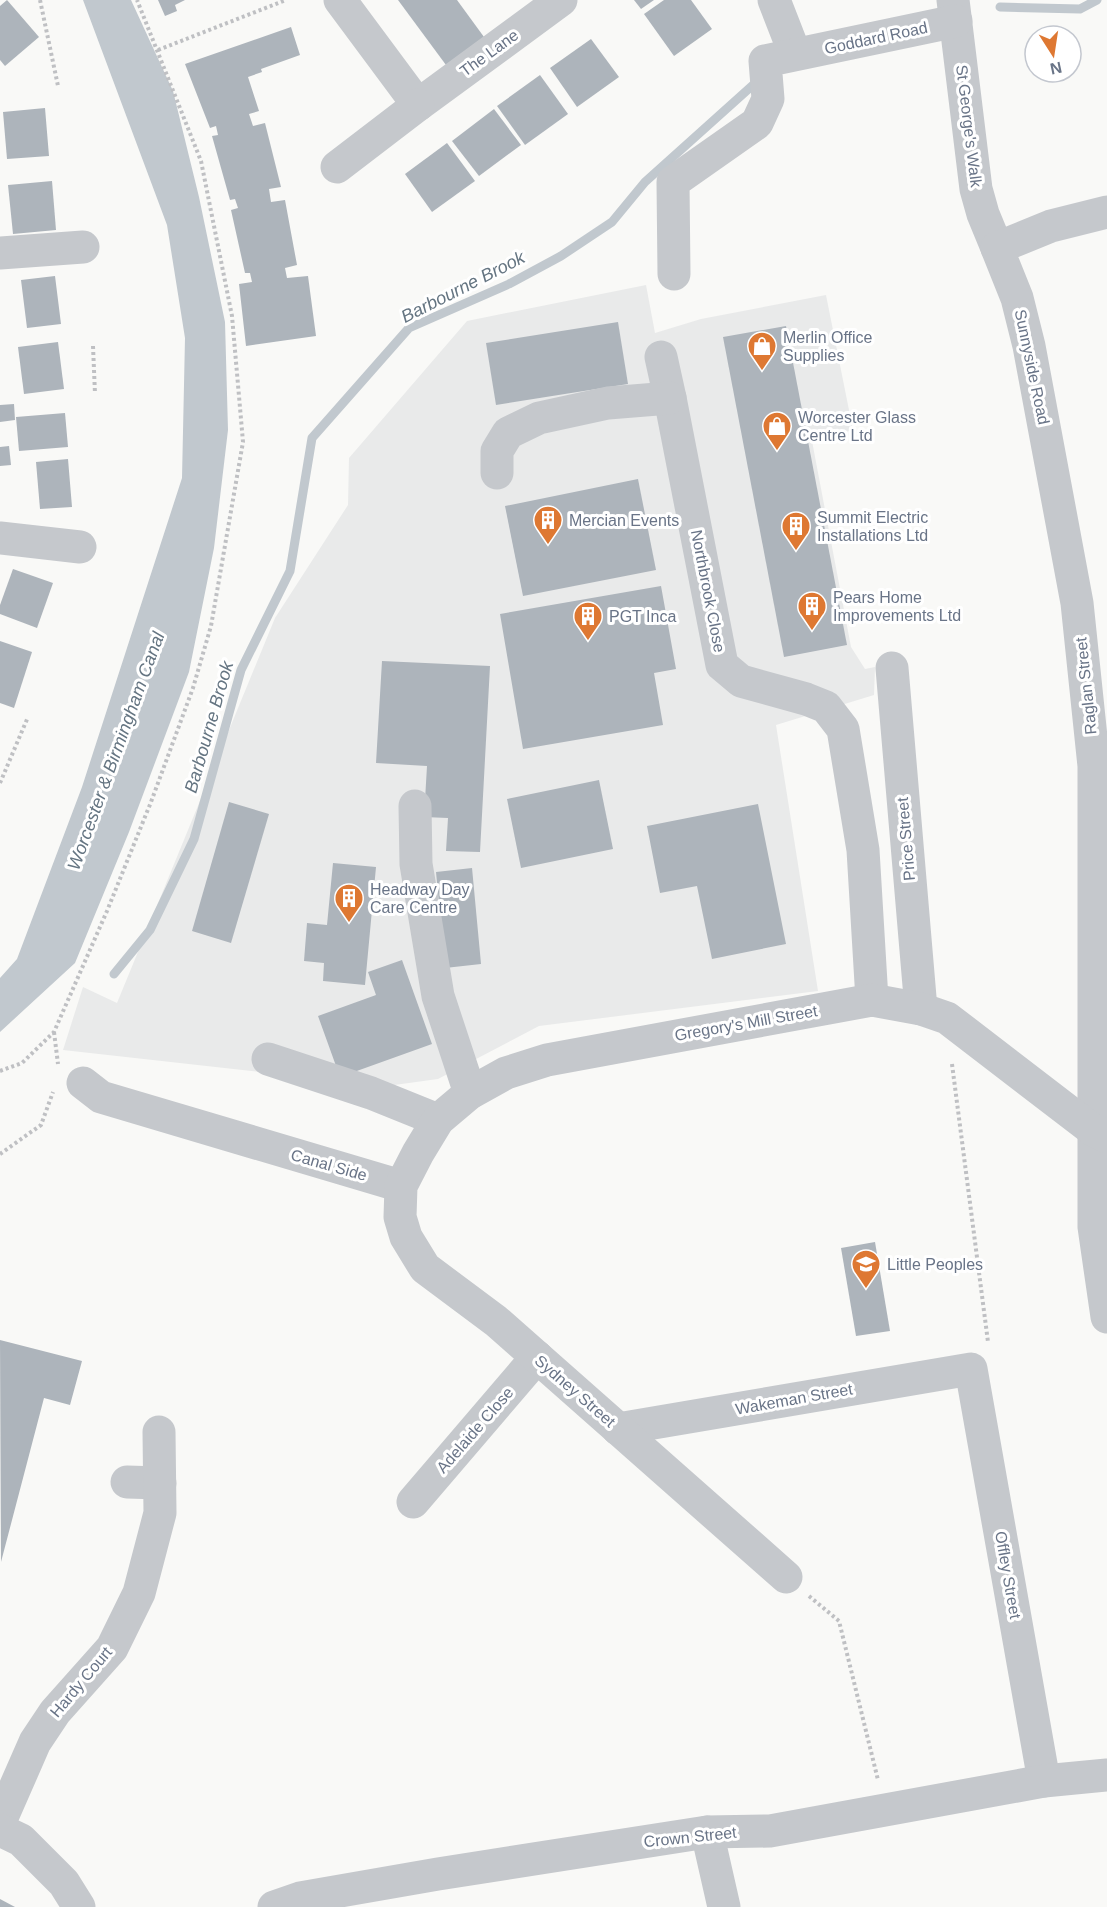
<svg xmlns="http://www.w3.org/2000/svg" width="1107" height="1907" font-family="Helvetica,sans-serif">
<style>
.built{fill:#e9eaea}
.water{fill:#c1c8ce}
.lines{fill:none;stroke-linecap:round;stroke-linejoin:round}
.stream{stroke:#c1c8ce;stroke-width:9}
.building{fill:#adb4bb}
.path{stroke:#bfc0c3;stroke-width:4;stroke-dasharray:3 3;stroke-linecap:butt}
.minor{stroke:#c5c8cc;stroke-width:33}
.labels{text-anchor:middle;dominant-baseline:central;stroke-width:6;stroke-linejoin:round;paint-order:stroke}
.street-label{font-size:16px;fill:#697487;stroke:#fff}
.poi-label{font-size:16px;fill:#697487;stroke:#fff;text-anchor:start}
.water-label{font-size:18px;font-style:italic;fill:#657582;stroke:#fff}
</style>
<rect width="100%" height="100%" fill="#f9f9f7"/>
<polygon class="built" points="646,285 655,333 701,319 826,295 853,430 812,441 851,647 865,669 875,667 874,695 776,725 818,991 539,1026 438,1079 387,1086 63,1050 83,987 117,1003 275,618 348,505 349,458 467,321"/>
<polygon class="water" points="83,0 131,0 173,91 199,197 225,322 228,430 214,548 189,672 129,832 75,963 0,1032 0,978 17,959 82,787 182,478 185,338 167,225"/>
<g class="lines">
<g class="stream">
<polyline points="1000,7 1080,9 1097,0"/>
<polyline points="114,974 150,930 194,839 241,670 290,571 312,438 409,328 509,284 561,256 612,222 645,182 753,85"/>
</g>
</g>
<g class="building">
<polygon points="7,0 39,37 5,66 0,60 0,6"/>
<polygon points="158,0 185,0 175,5 177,11 165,16"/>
<polygon points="398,0 457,0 484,37 446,65"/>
<polygon points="634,0 654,0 641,9"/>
<polygon points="664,0 691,0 712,29 674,56 644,14"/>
<polygon points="291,27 300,55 261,69 262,72 248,77 259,111 249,114 253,126 265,123 281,187 269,189 271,202 285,200 297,265 285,268 287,278 308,276 316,336 246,346 239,284 252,282 250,273 245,273 231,210 238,208 235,199 230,200 212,136 218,135 216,126 210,128 185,64"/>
<polygon points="591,39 619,77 577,107 550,68"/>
<polygon points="540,75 568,114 525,145 497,106"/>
<polygon points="45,108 49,156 7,159 3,112"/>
<polygon points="494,109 521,145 479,176 452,141"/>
<polygon points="447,143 475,181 432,212 405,174"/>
<polygon points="52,181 56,230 13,234 8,185"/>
<polygon points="55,276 61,324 27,328 21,280"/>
<polygon points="618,322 628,384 496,405 486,343"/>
<polygon points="786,326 847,645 784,657 723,337"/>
<polygon points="58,342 64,389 24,394 18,347"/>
<polygon points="14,404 15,420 0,422 0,405"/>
<polygon points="65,413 68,447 19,451 16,417"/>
<polygon points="9,446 11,465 0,466 0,447"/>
<polygon points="68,459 72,507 40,509 36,462"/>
<polygon points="638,479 656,570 523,596 505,506"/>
<polygon points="13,569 53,583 37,628 0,614 0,605"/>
<polygon points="661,586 676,669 654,673 663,725 523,749 500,614"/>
<polygon points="0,641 32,652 14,708 0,703"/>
<polygon points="382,661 490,666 480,852 446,851 448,818 424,817 427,766 376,763"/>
<polygon points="599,780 613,849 521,868 507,799"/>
<polygon points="229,802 269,814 231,943 192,931"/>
<polygon points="758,804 786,944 712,959 697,886 660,893 647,826"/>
<polygon points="333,863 376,867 365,985 323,981 324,963 304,961 307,923 327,925"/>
<polygon points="472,868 481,964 445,968 436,872"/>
<polygon points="402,960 432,1044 340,1077 318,1016 376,995 368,972"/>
<polygon points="875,1242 890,1331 856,1336 841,1248"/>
<polygon points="0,1340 82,1361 70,1405 44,1398 1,1562"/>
<polygon points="0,1899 15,1907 0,1907"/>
</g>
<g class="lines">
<g class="path">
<polyline points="40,0 58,86"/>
<polyline points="158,50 286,0"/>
<polyline points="93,346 95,394"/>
<polyline points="0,783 28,717"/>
<polyline points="54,1032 58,1064"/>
<polyline points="952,1064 988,1342"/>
<polyline points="0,1071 22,1063 54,1032 107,911 151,802 193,688 211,626 243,442 232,316 201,161 137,0"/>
<polyline points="0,1154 41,1125 53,1092"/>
<polyline points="809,1596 839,1621 878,1780"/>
</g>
<g class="minor">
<polyline points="340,0 418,105 561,0"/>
<polyline points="774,0 795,54"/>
<polyline points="953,0 976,189 983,214 997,248"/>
<polyline points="337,167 418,105"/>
<polyline points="1107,212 1051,226 997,248 1017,298 1029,346 1077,603 1094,766 1094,1227 1107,1317"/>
<polyline points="0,253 83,247"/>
<polyline points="674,274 673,182 757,123 768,99 765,61 956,21"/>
<polyline points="661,357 670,398 722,665 741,681 806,699 826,707 843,729 863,850 872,1000"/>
<polyline points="497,473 497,451 508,433 539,418 608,403 670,398"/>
<polyline points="0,538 80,547"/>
<polyline points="892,668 921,1009"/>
<polyline points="415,806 416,864 438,996 470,1093"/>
<polyline points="268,1059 371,1093 438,1120"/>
<polyline points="83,1083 101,1097 401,1186"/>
<polyline points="618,1429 971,1369 1044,1781"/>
<polyline points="127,1482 160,1483"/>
<polyline points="413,1502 537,1357"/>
<polyline points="786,1577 496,1321 425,1268 406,1237 400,1217 401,1186 418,1153 438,1120 470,1093 506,1073 547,1060 872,1000 921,1009 947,1018 1093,1130 1107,1137"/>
<polyline points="0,1822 35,1742 55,1712 112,1648 139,1593 160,1513 159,1432"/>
<polyline points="0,1830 21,1840 64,1883 79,1907"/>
<polyline points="707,1832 724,1907"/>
<polyline points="274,1907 300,1898 438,1874 707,1832 770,1831 1044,1781 1107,1775"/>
</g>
</g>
<defs>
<g id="shop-pin" transform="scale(1.5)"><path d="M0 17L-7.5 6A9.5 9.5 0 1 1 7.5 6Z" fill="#de7832" stroke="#fff"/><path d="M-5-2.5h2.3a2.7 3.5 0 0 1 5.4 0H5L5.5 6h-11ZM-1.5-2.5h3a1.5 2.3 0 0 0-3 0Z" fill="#fff"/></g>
<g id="building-pin" transform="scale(1.5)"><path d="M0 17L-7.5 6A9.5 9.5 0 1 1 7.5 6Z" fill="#de7832" stroke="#fff"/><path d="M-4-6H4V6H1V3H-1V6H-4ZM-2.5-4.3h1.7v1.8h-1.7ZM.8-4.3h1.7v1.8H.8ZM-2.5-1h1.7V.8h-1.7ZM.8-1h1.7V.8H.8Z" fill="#fff"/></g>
<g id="school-pin" transform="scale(1.5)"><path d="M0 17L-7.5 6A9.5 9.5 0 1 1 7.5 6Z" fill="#de7832" stroke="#fff"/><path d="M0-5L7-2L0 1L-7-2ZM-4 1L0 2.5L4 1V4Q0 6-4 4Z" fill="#fff"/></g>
</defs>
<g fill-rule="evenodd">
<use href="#shop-pin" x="762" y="346"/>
<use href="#shop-pin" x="777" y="426"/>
<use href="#building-pin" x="548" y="520"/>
<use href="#building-pin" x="796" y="526"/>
<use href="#building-pin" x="812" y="606"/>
<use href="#building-pin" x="588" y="616"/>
<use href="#building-pin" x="349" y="898"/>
<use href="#school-pin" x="866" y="1264"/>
</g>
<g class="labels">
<g class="street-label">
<text transform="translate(876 38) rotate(-12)">Goddard Road</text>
<text transform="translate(489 53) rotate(-36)">The Lane</text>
<text transform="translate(969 126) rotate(83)">St George's Walk</text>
<text transform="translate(1032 367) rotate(78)">Sunnyside Road</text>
<text transform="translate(708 591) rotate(79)">Northbrook Close</text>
<text transform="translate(1086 686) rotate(-96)">Raglan Street</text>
<text transform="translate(906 839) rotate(-95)">Price Street</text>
<text transform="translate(746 1023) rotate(-10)">Gregory's Mill Street</text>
<text transform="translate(329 1165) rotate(16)">Canal Side</text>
<text transform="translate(575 1391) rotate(41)">Sydney Street</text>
<text transform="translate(794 1399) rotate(-10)">Wakeman Street</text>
<text transform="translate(475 1430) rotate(-49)">Adelaide Close</text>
<text transform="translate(1008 1575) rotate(80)">Offley Street</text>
<text transform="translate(81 1682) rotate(-50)">Hardy Court</text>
<text transform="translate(690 1837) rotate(-6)">Crown Street</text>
</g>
<g class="poi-label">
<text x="783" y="337">Merlin Office<tspan x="783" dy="18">Supplies</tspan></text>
<text x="798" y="417">Worcester Glass<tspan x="798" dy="18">Centre Ltd</tspan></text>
<text x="817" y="517">Summit Electric<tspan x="817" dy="18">Installations Ltd</tspan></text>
<text x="569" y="520">Mercian Events</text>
<text x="833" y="597">Pears Home<tspan x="833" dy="18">Improvements Ltd</tspan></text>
<text x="609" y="616">PGT Inca</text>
<text x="370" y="889">Headway Day<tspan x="370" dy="18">Care Centre</tspan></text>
<text x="887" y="1264">Little Peoples</text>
</g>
<g class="water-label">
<text transform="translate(463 287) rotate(-27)">Barbourne Brook</text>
<text transform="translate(209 727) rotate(-74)">Barbourne Brook</text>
<text transform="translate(116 751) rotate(-70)">Worcester &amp; Birmingham Canal</text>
</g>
</g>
<g transform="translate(1053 54) rotate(168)"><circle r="28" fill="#ffffff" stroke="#c3c7cf" stroke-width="1.5"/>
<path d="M0-4.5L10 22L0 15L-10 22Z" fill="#de7832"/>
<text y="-9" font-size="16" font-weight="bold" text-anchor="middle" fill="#697487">N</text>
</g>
</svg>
